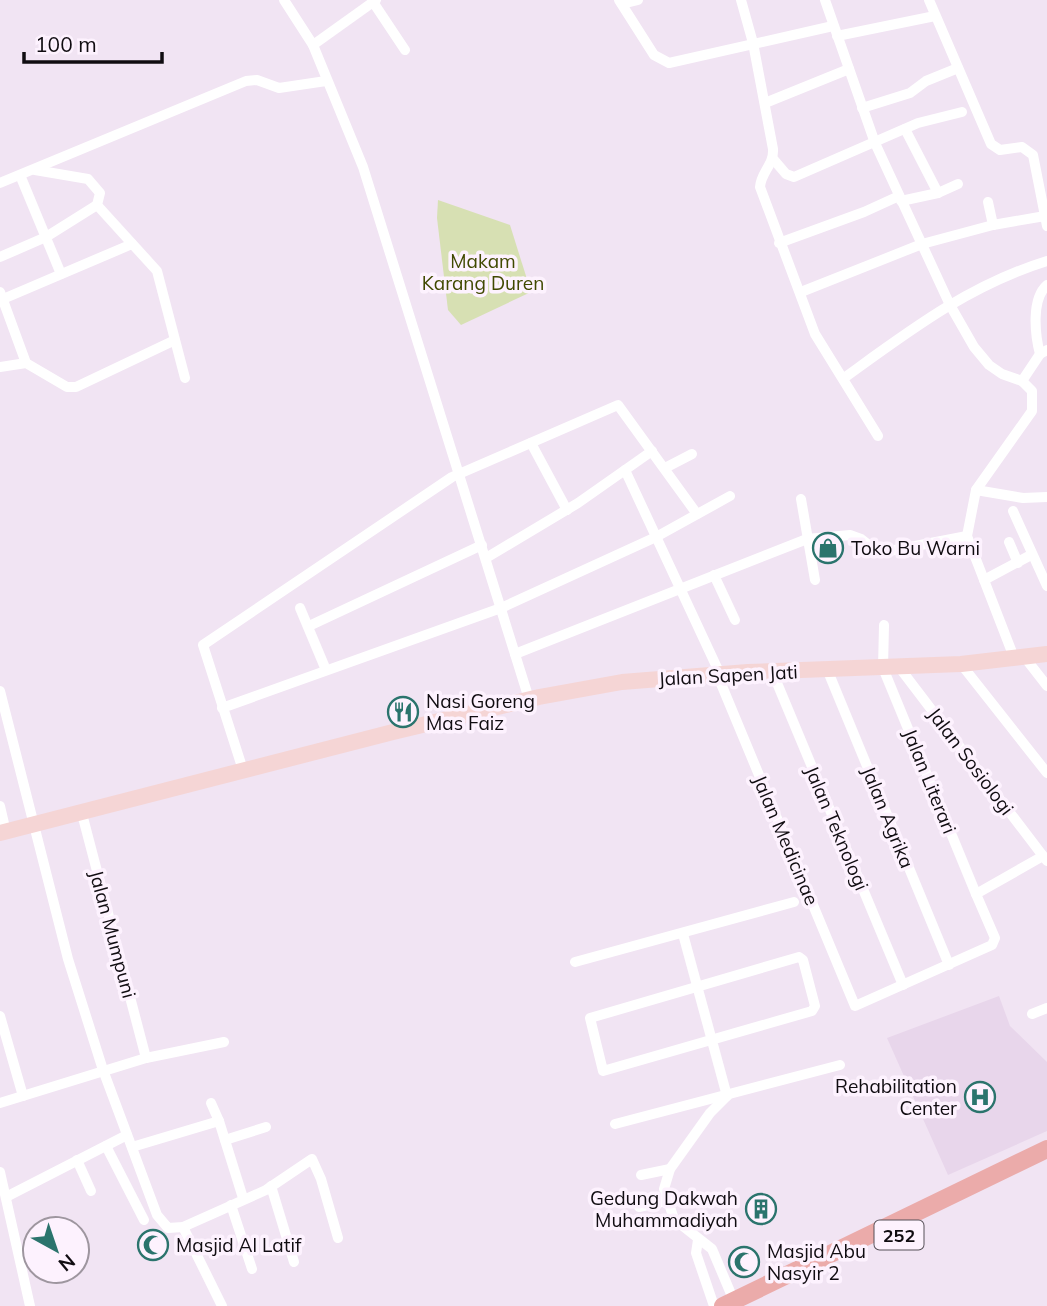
<svg xmlns="http://www.w3.org/2000/svg" width="1047" height="1306" font-family="Mulish,sans-serif">
<style>
.built{fill:#e8d6eb}
.green{fill:#d7e0b3}
.lines{fill:none;stroke-linecap:round;stroke-linejoin:round}
.street{stroke:#fff;stroke-width:10}
.secondary{stroke:#f5d5d5;stroke-width:16}
.primary{stroke:#ebabaa;stroke-width:18}
.labels{text-anchor:middle;dominant-baseline:central;stroke-width:7;stroke-linejoin:round;paint-order:stroke}
.shield{fill:#fdf2fe;stroke:#575158;stroke-width:2}
.shield-label{font-size:18px;font-weight:bold;fill:#100c11}
.park-label{font-size:19px;fill:#404900;stroke:#fdf2fe}
.poi-label{font-size:19px;fill:#100c11;stroke:#fdf2fe;text-anchor:start}
.street-label{font-size:19px;fill:#100c11;stroke:#fdf2fe}
</style>
<rect width="100%" height="100%" fill="#f1e4f3"/>
<polygon class="built" points="999,996 1010,1026 1047,1062 1047,1131 948,1175 887,1038"/>
<polygon class="green" points="438,200 510,225 531,292 461,325 448,310 437,218"/>
<g class="lines">
<g class="street">
<polyline points="284,0 313,45 363,167 529,699"/>
<polyline points="619,0 654,55 669,63 833,26"/>
<path d="M741,0L753,43L773,149C774,165 761,172 760,187L815,334L878,436"/>
<polyline points="825,0 875,143 950,305 974,347 989,365 1002,374 1022,381 1040,354 1047,350"/>
<polyline points="929,0 991,144 1000,150 1022,147 1033,155 1047,226"/>
<polyline points="373,2 405,50"/>
<polyline points="622,4 638,0"/>
<polyline points="837,36 935,16"/>
<polyline points="313,45 376,0"/>
<polyline points="765,103 849,69"/>
<polyline points="862,108 910,93 926,81 958,68"/>
<polyline points="905,129 938,193"/>
<polyline points="774,160 786,174 794,177 918,123 962,112"/>
<polyline points="35,170 88,179 100,193 97,205 157,271 185,378"/>
<polyline points="20,175 61,274"/>
<polyline points="0,183 246,81 257,80 279,88 326,81"/>
<polyline points="901,201 938,193 958,184"/>
<polyline points="988,202 993,225"/>
<polyline points="779,243 864,212 899,196"/>
<polyline points="0,257 46,237 97,205"/>
<polyline points="0,292 26,363"/>
<polyline points="801,292 922,244 993,225 1045,216"/>
<polyline points="3,299 132,244"/>
<path d="M1040,354C1035,335 1031,299 1047,285"/>
<polyline points="0,367 26,363 67,387 76,387 173,341"/>
<path d="M844,378C909,331 969,285 1047,261"/>
<polyline points="531,443 567,510"/>
<polyline points="665,468 692,454"/>
<polyline points="625,470 652,451"/>
<polyline points="976,490 1023,498 1047,497"/>
<polyline points="801,499 815,580"/>
<polyline points="1013,511 1047,586"/>
<polyline points="1009,542 1018,563"/>
<polyline points="486,558 578,503 625,470 720,674"/>
<polyline points="714,575 735,620"/>
<polyline points="984,580 1031,555"/>
<polyline points="300,608 326,670"/>
<polyline points="884,625 883,668 976,894"/>
<polyline points="309,626 482,545"/>
<polyline points="515,654 807,539 850,535 861,539 879,553 967,536"/>
<polyline points="1026,659 1047,686"/>
<polyline points="1015,660 967,536 976,490 1032,411 1032,391 1022,381"/>
<polyline points="961,664 1047,773"/>
<polyline points="899,667 1043,856"/>
<polyline points="827,669 949,965"/>
<polyline points="772,671 903,985"/>
<polyline points="717,674 855,1006 992,945 995,938 976,894 1043,856 1047,861"/>
<polyline points="0,691 68,959 103,1070 157,1215 168,1228 183,1227 266,1190 312,1159 321,1179 338,1238"/>
<polyline points="222,708 501,608 656,537 730,496"/>
<polyline points="243,770 203,645 452,477 618,405 697,514"/>
<polyline points="0,806 6,832"/>
<polyline points="81,810 146,1058"/>
<polyline points="683,934 727,1096"/>
<polygon points="799,957 803,960 815,1006 812,1011 603,1071 590,1018"/>
<polyline points="575,962 794,902"/>
<polyline points="1032,1014 1047,1008"/>
<polyline points="0,1016 23,1096"/>
<polyline points="727,1096 710,1113 670,1169 664,1189 674,1219 712,1249 734,1301"/>
<polyline points="0,1103 146,1058 224,1042"/>
<polyline points="211,1103 219,1121"/>
<polyline points="615,1124 840,1065"/>
<polyline points="225,1140 266,1127"/>
<polyline points="106,1146 144,1220"/>
<polyline points="132,1147 219,1121 243,1198"/>
<polyline points="77,1160 91,1191"/>
<polyline points="0,1172 30,1306"/>
<polyline points="641,1175 670,1169"/>
<polyline points="271,1186 294,1262"/>
<polyline points="6,1197 127,1135"/>
<polyline points="231,1205 252,1269"/>
<polyline points="639,1207 666,1201"/>
<polyline points="183,1227 222,1306"/>
<polyline points="698,1240 696,1253 714,1306"/>
</g>
<polyline class="secondary" points="0,833 393,732 539,697 622,682 748,672 961,664 1047,654"/>
<polyline class="primary" points="723,1306 1047,1149"/>
</g>
<defs>
<g id="shop-ring" transform="scale(1.575)"><circle r="9.5" fill="#fdf2fe" stroke="#2b746d" stroke-width="1.5"/><path d="M-5-2.5h2.3a2.7 3.5 0 0 1 5.4 0H5L5.5 6h-11ZM-1.5-2.5h3a1.5 2.3 0 0 0-3 0Z" fill="#2b746d"/></g>
<g id="restaurant-ring" transform="scale(1.575)"><circle r="9.5" fill="#fdf2fe" stroke="#2b746d" stroke-width="1.5"/><path d="M-5-6h1v4h1v-4h1v4h1v-4h1v5L-1.5 .5V6h-2V.5L-5-1ZM5-6V6H3V1.5H1.5Q1.5-4 5-6Z" fill="#2b746d"/></g>
<g id="hospital-ring" transform="scale(1.575)"><circle r="9.5" fill="#fdf2fe" stroke="#2b746d" stroke-width="1.5"/><path d="M-5-5h3v3.5h4V-5h3V5h-3V1.5h-4V5h-3Z" fill="#2b746d"/></g>
<g id="building-ring" transform="scale(1.575)"><circle r="9.5" fill="#fdf2fe" stroke="#2b746d" stroke-width="1.5"/><path d="M-4-6H4V6H1V3H-1V6H-4ZM-2.5-4.3h1.7v1.8h-1.7ZM.8-4.3h1.7v1.8H.8ZM-2.5-1h1.7V.8h-1.7ZM.8-1h1.7V.8H.8Z" fill="#2b746d"/></g>
<g id="mosque-ring" transform="scale(1.575)"><circle r="9.5" fill="#fdf2fe" stroke="#2b746d" stroke-width="1.5"/><path d="M3.5-4.9A6 6 0 1 0 3.5 4.9A5 5 0 1 1 3.5-4.9Z" fill="#2b746d"/></g>
</defs>
<g fill-rule="evenodd">
<use href="#shop-ring" x="828" y="548"/>
<use href="#restaurant-ring" x="403" y="712"/>
<use href="#hospital-ring" x="980" y="1097"/>
<use href="#building-ring" x="761" y="1209"/>
<use href="#mosque-ring" x="153" y="1245"/>
<use href="#mosque-ring" x="744" y="1262"/>
</g>
<g class="labels">
<rect class="shield" x="874.5" y="1220.5" width="49" height="29" rx="5"/>
<g class="shield-label">
<text x="899" y="1235">252</text>
</g>
<g class="park-label">
<text x="483" y="261">Makam<tspan x="483" dy="22">Karang Duren</tspan></text>
</g>
<g class="poi-label">
<text x="851" y="548">Toko Bu Warni</text>
<text x="426" y="701">Nasi Goreng<tspan x="426" dy="22">Mas Faiz</tspan></text>
<text x="957" y="1086" text-anchor="end">Rehabilitation<tspan x="957" dy="22">Center</tspan></text>
<text x="738" y="1198" text-anchor="end">Gedung Dakwah<tspan x="738" dy="22">Muhammadiyah</tspan></text>
<text x="176" y="1245">Masjid Al Latif</text>
<text x="767" y="1251">Masjid Abu<tspan x="767" dy="22">Nasyir 2</tspan></text>
</g>
<g class="street-label">
<text transform="translate(728 675) rotate(-3)">Jalan Sapen Jati</text>
<text transform="translate(971 761) rotate(53)">Jalan Sosiologi</text>
<text transform="translate(930 781) rotate(68)">Jalan Literari</text>
<text transform="translate(888 817) rotate(68)">Jalan Agrika</text>
<text transform="translate(837 828) rotate(67)">Jalan Teknologi</text>
<text transform="translate(786 840) rotate(67)">Jalan Medicinae</text>
<text transform="translate(113 934) rotate(75)">Jalan Mumpuni</text>
</g>
</g>
<g transform="translate(56 1250) rotate(140)"><circle r="33" fill="#fdf2fe" stroke="#9e969f" stroke-width="2"/>
<path d="M0-5L12 26L0 18L-12 26Z" fill="#2b746d"/>
<text y="-10" font-size="19" font-weight="bold" text-anchor="middle" fill="#100c11">N</text>
</g>
<path d="M24 52v10h138v-10" fill="none" stroke="#100c11" stroke-width="3.5"/>
<text x="35" y="52" font-size="21" fill="#100c11" stroke="#fdf2fe" stroke-width="5" paint-order="stroke">100 m</text>
</svg>
